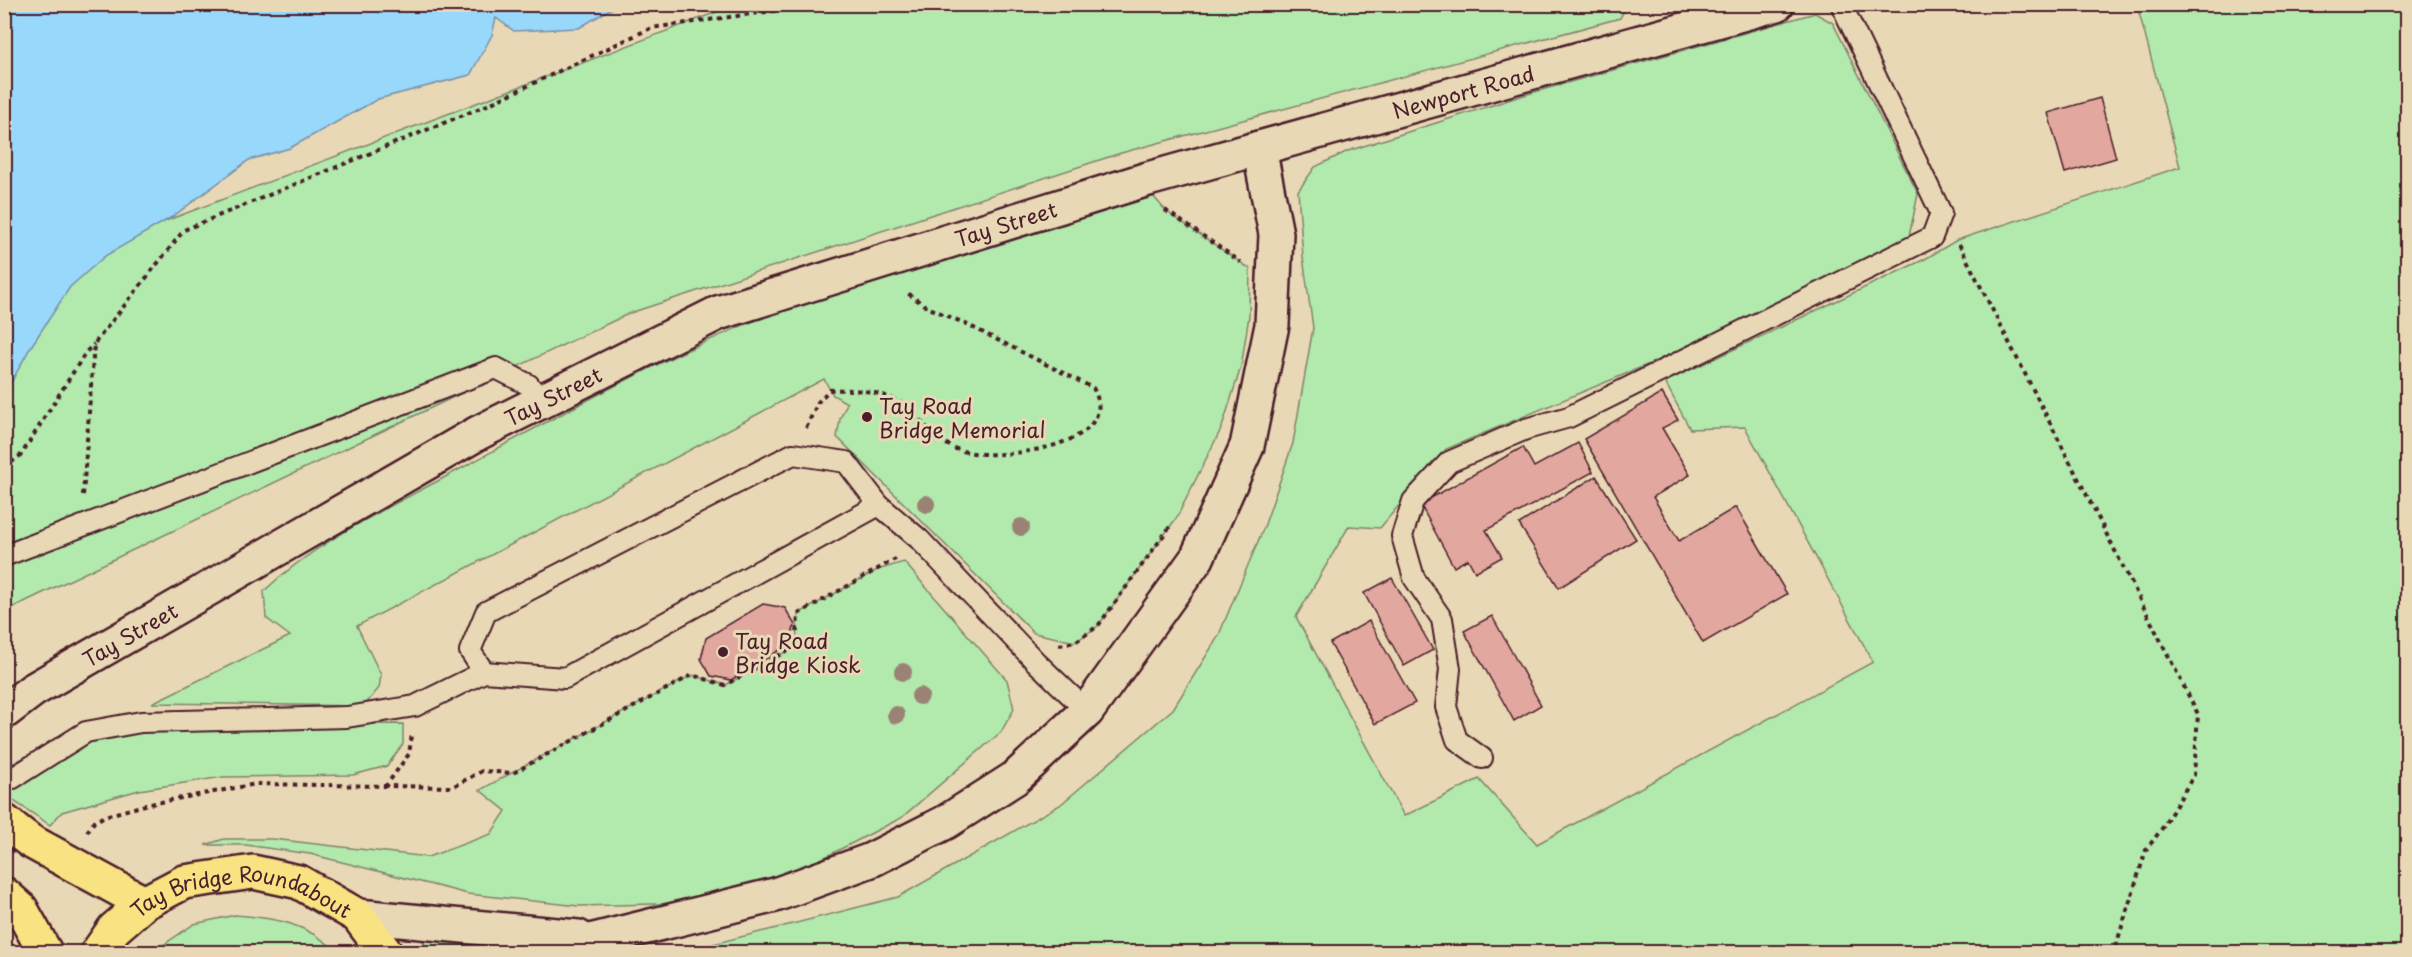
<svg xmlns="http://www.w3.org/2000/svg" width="2412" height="957" font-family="'Playpen Sans',sans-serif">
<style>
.green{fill:#b2e9ac;stroke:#7e846c;stroke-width:1.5}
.water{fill:#98d8fa;stroke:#798ea7;stroke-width:1.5}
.building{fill:#e2a89f;stroke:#4a1f2b;stroke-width:1.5}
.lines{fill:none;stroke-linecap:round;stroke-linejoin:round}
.lane-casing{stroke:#4a1f2b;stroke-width:24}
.secondary-casing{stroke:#4a1f2b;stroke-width:38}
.highway-casing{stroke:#4a1f2b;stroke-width:38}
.path{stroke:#4a1f2b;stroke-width:4;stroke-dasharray:4.5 4.5;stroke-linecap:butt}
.lane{stroke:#e9d8b5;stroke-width:20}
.secondary{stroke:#e9d8b5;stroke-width:33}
.highway{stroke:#f8e281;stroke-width:33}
.tree{fill:#9a8374}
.poi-dot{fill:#4a1f2b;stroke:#e9d8b5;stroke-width:2}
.labels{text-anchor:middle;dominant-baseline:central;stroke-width:6;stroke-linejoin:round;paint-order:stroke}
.street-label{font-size:21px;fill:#4a1f2b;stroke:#e9d8b5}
.poi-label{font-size:21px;fill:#4a1f2b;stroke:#e9d8b5;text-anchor:start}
</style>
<rect width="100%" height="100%" fill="#e9d8b5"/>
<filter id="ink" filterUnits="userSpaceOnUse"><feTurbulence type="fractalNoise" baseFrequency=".0167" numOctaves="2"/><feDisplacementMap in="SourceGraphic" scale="12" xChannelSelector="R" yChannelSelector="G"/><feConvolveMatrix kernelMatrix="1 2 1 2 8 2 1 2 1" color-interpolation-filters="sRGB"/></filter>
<g filter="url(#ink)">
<g class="green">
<polygon points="735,5 1627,5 1620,18 1121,153 630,313 5,611 5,343 110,242"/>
<polygon points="2137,5 2407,5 2407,952 682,952 898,897 1060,805 1173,709 1218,637 1264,527 1293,443 1313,328 1303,257 1298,191 1315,167 1348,151 1524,95 1815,13 1833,23 1918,194 1909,237 1654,362 1446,449 1380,528 1349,526 1296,617 1404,816 1479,779 1537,844 1873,662 1745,427 1690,429 1665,382 1925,259 1957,240 2180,167"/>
<path d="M1153,196L1166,211L1250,269L1249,316L1241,367L1222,427L1177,517L1098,626L1075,642L1034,633L837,437L840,419L847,403L833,395L824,379L357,626L381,675L379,688L364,706L152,703L290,636L266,618L264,591C320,538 393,506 460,469C572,408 693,340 814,298C925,260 1040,230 1153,196Z"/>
<polygon points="904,562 1007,680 1014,709 1001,732 901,818 798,871 691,903 579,906 468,894 310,854 246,845 205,845 224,839 273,839 428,857 491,834 506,811 480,790 692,675 726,685 796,646 798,614 877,570"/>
<polygon points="403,724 403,744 387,766 353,775 223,777 139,790 62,812 50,825 5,795 5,767 67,737 134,725"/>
<path d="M235,915C276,918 307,923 337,952H153L194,924Z"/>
<polygon points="415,927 525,946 500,952 429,952"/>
</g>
<polygon class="water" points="5,4 617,4 617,5 579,28 514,31 496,18 492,35 470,75 378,99 290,148 249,160 172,217 105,256 70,287 30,348 5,394"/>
<g class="building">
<polygon points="2100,98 2116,158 2065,173 2048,113"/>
<polygon points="1662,393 1678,420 1662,428 1690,475 1653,497 1679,541 1736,507 1787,594 1703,643 1584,439"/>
<polygon points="1578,443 1593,472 1486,530 1502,557 1475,572 1468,559 1454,567 1420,504 1523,447 1534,467"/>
<polygon points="1596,476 1636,539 1559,588 1519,524"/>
<polygon points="1392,578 1433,650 1404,666 1364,593"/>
<polygon points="763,604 785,608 795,625 788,645 731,680 711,676 701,659 706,638"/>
<polygon points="1492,616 1541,705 1514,721 1464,631"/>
<polygon points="1369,621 1415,703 1375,724 1330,643"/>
</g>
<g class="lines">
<g class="lane-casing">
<g id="lane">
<polyline points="879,505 565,678 484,672 470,651 486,612 793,454 846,462 879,505 919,539 1036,662 1087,711"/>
<polyline points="4,556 496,368 529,385 541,401"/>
<polyline points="1482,758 1457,740 1446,707 1450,669 1442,619 1414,578 1402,536 1413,501 1449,462 1526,429 1569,417 1932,237 1941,213 1841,4"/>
<polyline points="13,778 86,732 141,722 347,717 415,706 484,672"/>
</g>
</g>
<g class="secondary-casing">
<g id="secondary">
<path id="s1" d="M4,712L33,690L478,433L718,313L1148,179L1777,4"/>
<polyline points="358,916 578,937"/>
<polyline points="546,952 775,895 871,860 946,822 1015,778 1087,711 1197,558 1247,446 1272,325 1276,234 1259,148"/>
</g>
</g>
<g class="highway-casing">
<g id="highway">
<polyline points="4,821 30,841 144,903"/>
<polyline points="4,894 21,909 45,952"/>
<path id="s2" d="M98,952L114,929L144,903L184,882L253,872L299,882L358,916L385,952"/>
</g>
</g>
<g class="path">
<polyline points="1165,210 1241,262"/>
<polyline points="1959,244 2198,714 2194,775 2163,827 2146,850 2114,952"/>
<path d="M806,428L818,402L829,390C852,389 877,390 897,401C918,414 931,437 954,448C984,462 1063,451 1087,429C1100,416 1102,404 1093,388L964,323L927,307L906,292"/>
<polyline points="4,468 21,455 86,352 94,344"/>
<polyline points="83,495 94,344 184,230 485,106 651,28 823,4"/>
<polyline points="1059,645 1075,642 1098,626 1171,525"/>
<polyline points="385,787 409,754 412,734"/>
<polyline points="87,832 94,822 105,816 145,805 256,784 452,787 482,771 513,773 692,675 725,685 796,646 798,614 899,557"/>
</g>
<use href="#lane" class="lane"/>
<use href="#secondary" class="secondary"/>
<use href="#highway" class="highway"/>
</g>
<g class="tree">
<circle cx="926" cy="504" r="9"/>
<circle cx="1021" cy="527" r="9"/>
<circle cx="903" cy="672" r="9"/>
<circle cx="920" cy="696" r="9"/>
<circle cx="896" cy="715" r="9"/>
</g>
</g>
<g class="poi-dot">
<circle cx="867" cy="417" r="6"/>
<circle cx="723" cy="652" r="6"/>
</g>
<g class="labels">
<g class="street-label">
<text stroke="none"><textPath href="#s1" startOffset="1596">Newport Road</textPath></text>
<text stroke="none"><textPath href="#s1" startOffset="1120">Tay Street</textPath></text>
<text stroke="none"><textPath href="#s1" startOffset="634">Tay Street</textPath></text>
<text stroke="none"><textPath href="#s1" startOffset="148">Tay Street</textPath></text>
<text stroke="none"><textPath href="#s2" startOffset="171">Tay Bridge Roundabout</textPath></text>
</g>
<g class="poi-label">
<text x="879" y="405">Tay Road<tspan x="879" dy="24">Bridge Memorial</tspan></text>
<text x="735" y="640">Tay Road<tspan x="735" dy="24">Bridge Kiosk</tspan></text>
</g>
</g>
<rect width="2412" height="957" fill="none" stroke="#e9d8b5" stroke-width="24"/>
<rect x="12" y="12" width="2388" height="933" fill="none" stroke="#4a1f2b" stroke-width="2" filter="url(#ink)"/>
</svg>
